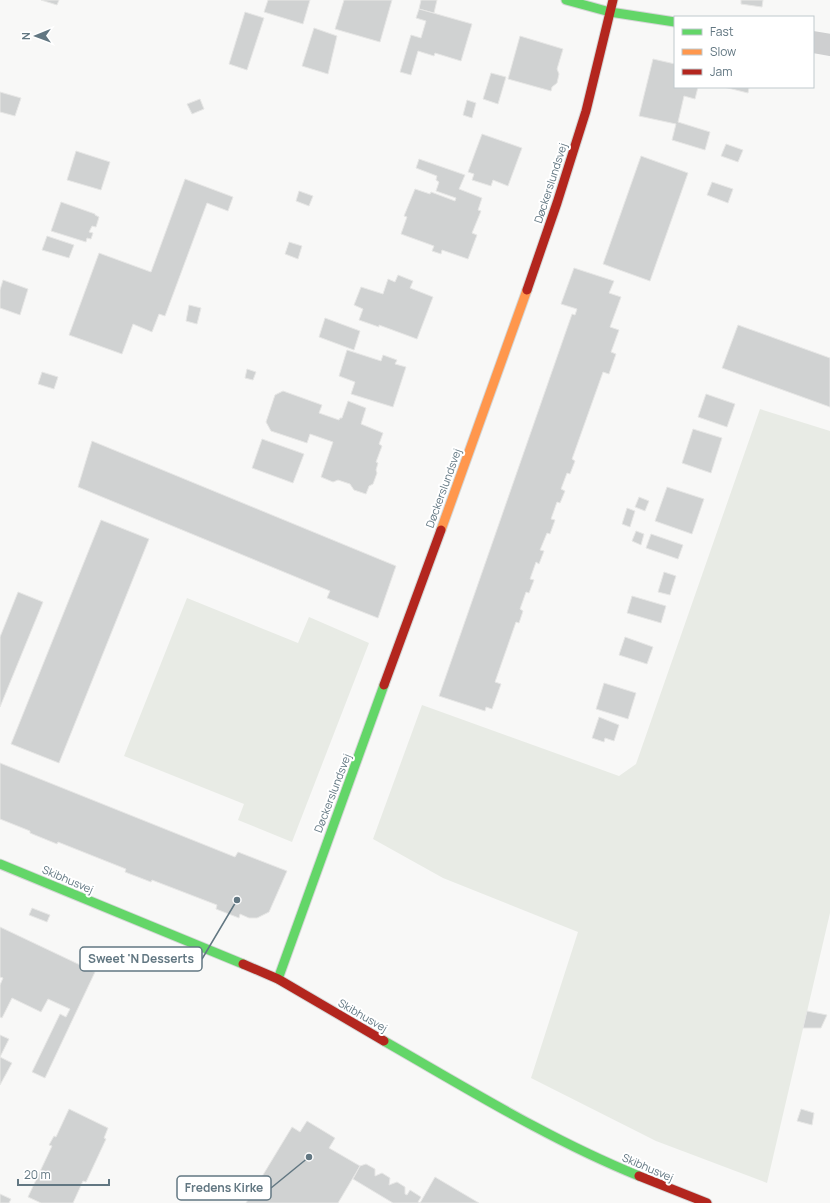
<svg xmlns="http://www.w3.org/2000/svg" width="830" height="1203" font-family="Manrope,sans-serif">
<style>
.green{fill:#e8ebe5}
.building{fill:#d0d2d2;stroke:#e7e7e6}
.lines{fill:none;stroke-linecap:round;stroke-linejoin:round}
.fast-casing{stroke:#d4d6d6;stroke-width:11}
.slow-casing{stroke:#d4d6d6;stroke-width:11}
.jam-casing{stroke:#d4d6d6;stroke-width:11}
.street{stroke:#cecfd0;stroke-width:22}
.fast{stroke:#63d668;stroke-width:9}
.slow{stroke:#ff974d;stroke-width:9}
.jam{stroke:#b3261e;stroke-width:9}
.labels{text-anchor:middle;dominant-baseline:central;stroke-width:4;stroke-linejoin:round;paint-order:stroke}
.street-label{font-size:11px;fill:#627782;stroke:#fff}
.leader{fill:none;stroke:#627782;stroke-width:1.5}
.callout-dot{fill:#627782;stroke:#fff;stroke-width:1.5}
.callout{fill:#fff;stroke:#627782;stroke-width:1.5}
.callout-label{font-size:12px;text-anchor:middle;font-weight:bold;fill:#627782}
</style>
<rect width="100%" height="100%" fill="#f8f8f7"/>
<g class="green">
<polygon points="760,409 830,431 830,913 767,1183 656,1141 531,1078 578,932 443,878 373,839 422,705 619,776 636,764"/>
<polygon points="187,598 298,643 309,617 369,643 292,842 238,820 244,804 124,756"/>
</g>
<g class="building">
<polygon points="41,0 59,0 57,5"/>
<polygon points="268,0 310,0 303,24 264,12"/>
<polygon points="344,0 392,0 380,42 335,29"/>
<polygon points="421,0 437,0 434,13 419,9"/>
<polygon points="741,0 763,0 762,7 741,4"/>
<polygon points="419,9 472,24 461,61 435,53 434,56 418,51 411,75 400,72 411,35 421,38 426,21 416,18"/>
<polygon points="245,12 264,18 247,70 229,64"/>
<polygon points="314,28 337,36 328,74 302,66"/>
<polygon points="520,36 563,49 557,69 559,74 557,83 552,87 551,91 508,79"/>
<polygon points="653,59 675,64 675,87 698,87 695,99 684,96 678,122 710,132 705,150 672,140 676,124 639,116"/>
<polygon points="491,73 506,77 498,104 483,99"/>
<polygon points="724,87 749,87 748,93"/>
<polygon points="0,92 21,98 15,116 0,112"/>
<polygon points="200,99 204,109 192,114 187,104"/>
<polygon points="467,100 476,103 472,118 463,115"/>
<polygon points="482,134 522,148 508,186 493,180 491,186 472,180 474,174 468,172"/>
<polygon points="726,144 743,150 738,162 721,156"/>
<polygon points="76,151 110,162 101,190 67,180"/>
<polygon points="641,156 688,173 650,281 603,264"/>
<polygon points="419,159 465,175 459,189 482,198 478,210 481,211 472,233 477,235 468,259 442,250 441,254 432,251 434,246 401,234 407,217 404,216 415,189 430,194 431,192 455,201 456,198 436,191 439,182 436,180 437,176 416,168"/>
<polygon points="185,179 233,197 228,211 207,203 165,316 159,314 152,332 133,324 122,354 69,335 99,253 151,272"/>
<polygon points="712,182 733,189 728,203 707,195"/>
<polygon points="299,191 313,196 309,206 296,201"/>
<polygon points="61,202 95,214 95,215 99,217 96,227 92,226 89,232 93,233 91,239 87,238 86,242 51,231"/>
<polygon points="47,236 74,245 69,258 42,250"/>
<polygon points="289,242 302,246 298,259 285,254"/>
<polygon points="574,268 614,281 609,293 621,297 610,327 619,330 611,352 616,354 609,374 603,372 572,459 575,461 570,474 567,473 561,489 565,491 560,503 557,502 551,519 555,520 550,534 547,533 540,550 544,551 539,564 536,562 530,579 534,580 529,593 526,592 520,609 523,611 519,623 516,622 495,682 501,684 492,709 486,707 485,711 439,696 572,314 575,315 577,309 561,304"/>
<polygon points="398,275 413,281 410,288 433,297 417,339 379,325 379,327 359,320 363,309 354,305 361,287 383,294 388,279 395,282"/>
<polygon points="3,280 28,289 20,315 0,308 0,290"/>
<polygon points="189,305 201,308 197,324 186,321"/>
<polygon points="325,318 360,331 354,350 319,337"/>
<polygon points="738,325 830,358 830,407 722,368"/>
<polygon points="347,350 381,361 383,355 397,360 395,364 406,367 393,407 351,394 355,382 339,376"/>
<polygon points="247,369 256,372 253,380 245,378"/>
<polygon points="42,372 58,377 54,389 38,384"/>
<polygon points="283,391 322,405 319,413 339,420 340,418 342,418 348,401 366,408 361,424 383,433 379,444 382,446 376,462 378,463 376,470 377,473 373,484 369,486 366,494 354,490 350,484 338,480 333,482 321,477 333,442 310,434 307,443 271,431 266,422 275,395"/>
<polygon points="706,394 735,404 727,427 698,417"/>
<polygon points="693,429 722,438 711,473 682,463"/>
<polygon points="262,439 304,454 293,483 252,468"/>
<polygon points="92,441 396,566 378,618 327,598 330,591 78,487"/>
<polygon points="667,487 704,499 692,534 655,521"/>
<polygon points="639,497 649,501 645,511 635,507"/>
<polygon points="627,508 635,511 630,527 622,524"/>
<polygon points="101,520 149,539 59,763 11,744"/>
<polygon points="636,531 644,534 641,545 632,541"/>
<polygon points="651,534 683,545 678,559 646,548"/>
<polygon points="664,572 676,576 670,595 658,592"/>
<polygon points="18,592 43,602 0,707 0,637"/>
<polygon points="632,596 666,606 661,623 627,613"/>
<polygon points="625,637 653,647 647,664 619,655"/>
<polygon points="604,683 636,693 628,719 596,709"/>
<polygon points="599,717 619,725 614,741 605,738 604,742 592,738"/>
<polygon points="0,763 235,857 238,852 287,871 269,912 257,918 249,918 240,914 239,918 216,909 217,905 152,880 151,882 125,872 126,869 58,842 57,844 30,833 30,831 0,819"/>
<polygon points="32,908 50,915 47,922 29,915"/>
<polygon points="0,927 95,972 45,1078 32,1072 60,1014 66,1017 70,1009 48,999 41,1012 12,998 2,1018 0,1017 0,985 3,978 0,977"/>
<polygon points="807,1011 827,1015 821,1028 803,1028"/>
<polygon points="0,1035 9,1039 0,1057"/>
<polygon points="0,1057 12,1063 0,1085"/>
<polygon points="69,1109 108,1128 104,1138 106,1139 86,1182 83,1181 73,1203 41,1203 28,1197 52,1146 49,1145 54,1136 56,1137"/>
<polygon points="801,1109 814,1113 812,1125 797,1121"/>
<polygon points="307,1121 335,1138 329,1148 360,1166 338,1203 246,1203 292,1127 300,1132"/>
<polygon points="366,1164 375,1169 375,1176 382,1173 390,1178 389,1185 397,1182 405,1187 405,1194 407,1195 410,1190 421,1197 418,1202 420,1203 435,1177 479,1203 393,1203 353,1179 360,1166"/>
<polygon points="0,1194 11,1199 9,1203 0,1203"/>
</g>
<g class="lines">
<g class="fast-casing">
<g id="fast">
<polyline points="566,0 610,12 675,22"/>
<polyline points="0,864 243,964"/>
<polyline points="278,979 384,685"/>
<path d="M384,1041C468,1089 550,1140 639,1176"/>
</g>
</g>
<g class="slow-casing">
<polyline id="slow" points="441,530 527,290"/>
</g>
<g class="jam-casing">
<g id="jam">
<polyline points="527,290 557,203 586,111 613,0"/>
<polyline points="384,685 441,530"/>
<polyline points="243,964 278,979 384,1041"/>
<polyline points="639,1176 707,1203"/>
</g>
</g>
<polyline class="street" points="813,42 830,45"/>
<use href="#fast" class="fast"/>
<use href="#slow" class="slow"/>
<use href="#jam" class="jam"/>
</g>
<g class="labels">
<g class="street-label">
<text transform="translate(550 183) rotate(-72)">Døckerslundsvej</text>
<text transform="translate(443 488) rotate(-70)">Døckerslundsvej</text>
<text transform="translate(332 793) rotate(-69)">Døckerslundsvej</text>
<text transform="translate(68 879) rotate(23)">Skibhusvej</text>
<text transform="translate(363 1015) rotate(30)">Skibhusvej</text>
<text transform="translate(648 1167) rotate(23)">Skibhusvej</text>
</g>
</g>
<path class="leader" d="M237 900L202 959M309 1157L271 1188"/>
<g class="callout-dot">
<circle cx="237" cy="900" r="4"/>
<circle cx="309" cy="1157" r="4"/>
</g>
<g class="callout">
<rect x="80" y="947" width="122" height="24" rx="4"/>
<rect x="177" y="1176" width="94" height="24" rx="4"/>
</g>
<g class="callout-label">
<text x="141" y="963">Sweet 'N Desserts</text>
<text x="224" y="1192">Fredens Kirke</text>
</g>
<rect x="674" y="16" width="140" height="72" fill="#ffffff" stroke="#c0c9cd"/>
<rect x="682" y="29" width="20" height="6" fill="#63d668" stroke="#c0c9cd"/>
<text x="710" y="36" font-size="12" fill="#627782">Fast</text>
<rect x="682" y="49" width="20" height="6" fill="#ff974d" stroke="#c0c9cd"/>
<text x="710" y="56" font-size="12" fill="#627782">Slow</text>
<rect x="682" y="69" width="20" height="6" fill="#b3261e" stroke="#c0c9cd"/>
<text x="710" y="76" font-size="12" fill="#627782">Jam</text>
<g transform="translate(36 36) rotate(269)" stroke="#ffffff" stroke-width="3" paint-order="stroke">
<path d="M0-3L7 15L0 10L-7 15Z" fill="#627782"/>
<text y="-6" font-size="11" font-weight="bold" text-anchor="middle" fill="#627782">N</text>
</g>
<path d="M18 1179v6h91v-6" fill="none" stroke="#627782" stroke-width="2"/>
<text x="24" y="1179" font-size="12" fill="#627782" stroke="#ffffff" stroke-width="3" paint-order="stroke">20 m</text>
</svg>
